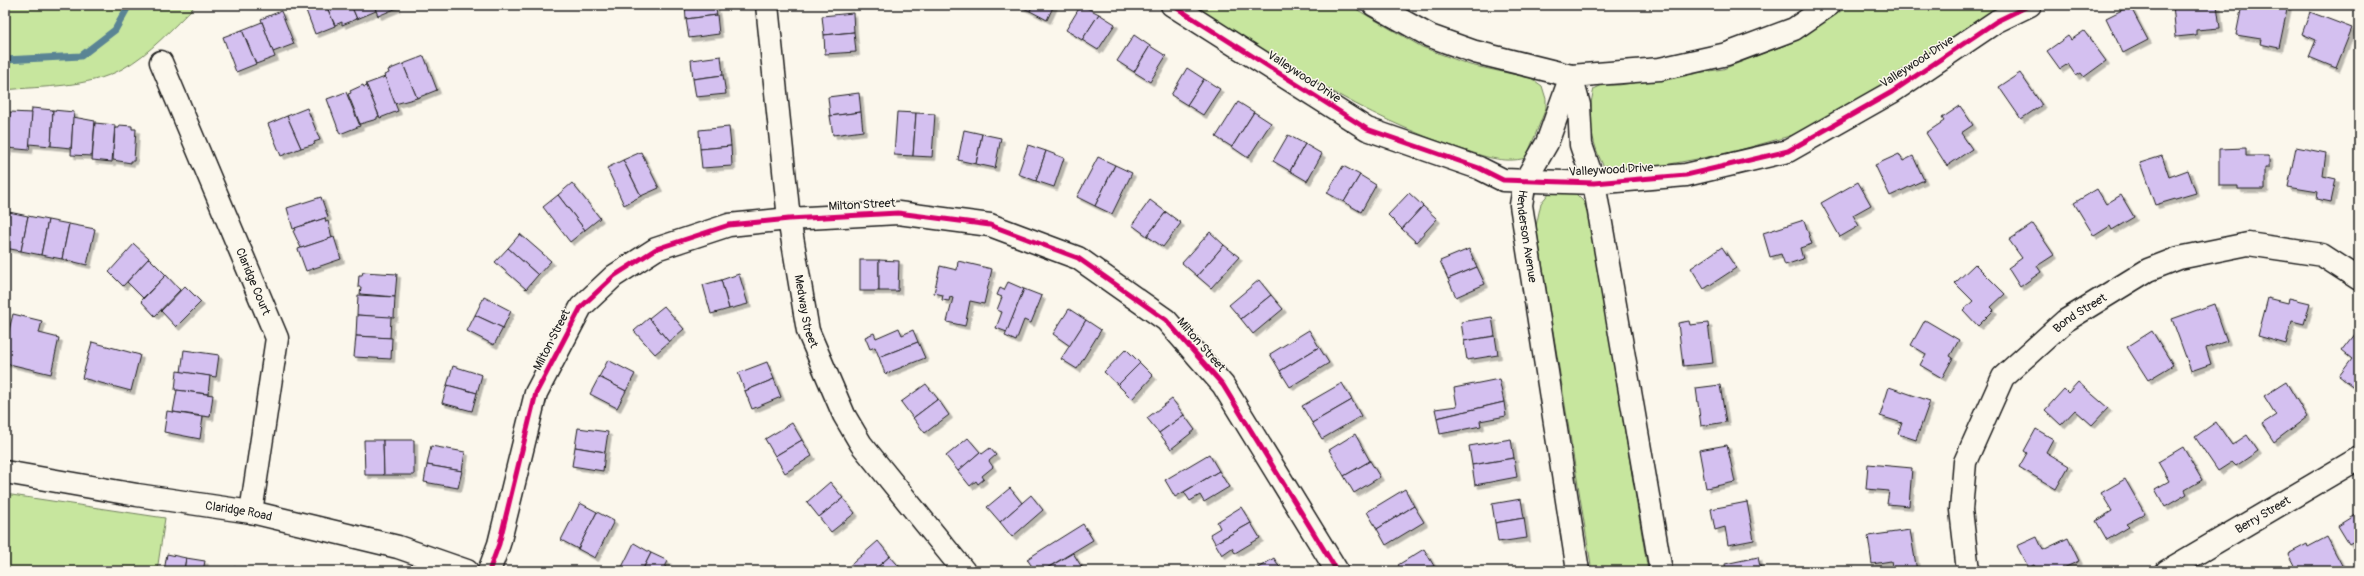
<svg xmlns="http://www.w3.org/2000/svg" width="2364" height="576" font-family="Pangolin,sans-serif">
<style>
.green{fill:#c7e69e;stroke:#72815d}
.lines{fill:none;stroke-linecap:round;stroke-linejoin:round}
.stream{stroke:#5a8494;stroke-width:7}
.building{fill:#d4c0f0;stroke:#1c1c1c;filter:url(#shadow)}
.minor-casing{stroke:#1c1c1c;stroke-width:25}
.minor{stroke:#fbf7ec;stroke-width:22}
.cycleway-casing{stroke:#fbf7ec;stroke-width:8}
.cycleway{stroke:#d6006c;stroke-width:5}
.labels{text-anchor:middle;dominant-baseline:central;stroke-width:3;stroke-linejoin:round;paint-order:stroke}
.street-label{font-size:12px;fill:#1c1c1c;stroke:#fbf7ec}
</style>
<defs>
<filter id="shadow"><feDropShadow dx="3.5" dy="3.5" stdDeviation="0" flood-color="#0004"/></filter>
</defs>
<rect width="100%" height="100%" fill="#fbf7ec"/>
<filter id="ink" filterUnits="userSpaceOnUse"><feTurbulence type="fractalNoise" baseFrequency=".025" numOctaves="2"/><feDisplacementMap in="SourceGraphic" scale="8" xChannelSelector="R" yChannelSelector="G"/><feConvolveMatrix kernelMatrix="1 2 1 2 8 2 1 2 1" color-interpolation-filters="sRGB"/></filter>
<g filter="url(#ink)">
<g class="green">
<path d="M5,5H196C173,27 150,54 122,69C88,88 42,86 5,90Z"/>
<path d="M1191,5H1349L1422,47L1470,65L1531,78L1542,86L1546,99V108L1526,158C1503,164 1483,156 1461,149C1363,118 1279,59 1191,5Z"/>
<path d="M1851,5H2010L1888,84L1804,132L1729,153L1654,167L1614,168L1603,165C1591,142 1587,114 1594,89L1602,85H1619L1723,69L1785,45Z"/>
<polygon points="1550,192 1575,193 1583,201 1589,215 1648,571 1592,571 1536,226 1541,203"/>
<polygon points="5,494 165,518 157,571 5,571"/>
</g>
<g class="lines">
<polyline class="stream" points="5,60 81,56 115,30 129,5"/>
</g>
<g class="building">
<polygon points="304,5 326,5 335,26 315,34"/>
<polygon points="326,5 351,5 357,19 342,25 342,22 335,25"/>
<polygon points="351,5 374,5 376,11 357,19"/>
<polygon points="374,5 396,5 397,8 378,16"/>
<polygon points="685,5 715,5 717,15 686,19"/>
<polygon points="1017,5 1033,5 1030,11"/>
<polygon points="1033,5 1054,5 1047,20 1030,11"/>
<polygon points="1081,5 1099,14 1082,40 1066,30"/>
<polygon points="2173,5 2217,5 2220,28 2196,30 2196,35 2176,37"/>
<polygon points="2242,5 2288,5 2279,48 2260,44 2261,39 2236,35"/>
<polygon points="2130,6 2148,40 2123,53 2106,18"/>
<polygon points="281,11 294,44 273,52 261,19"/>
<polygon points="2310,12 2352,28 2336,68 2309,57 2316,40 2302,34"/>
<polygon points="853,13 854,32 824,35 822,16"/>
<polygon points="1099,14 1115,24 1098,50 1082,40"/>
<polygon points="717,15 719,34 689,38 686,19"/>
<polygon points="262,22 275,57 256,64 242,30"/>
<polygon points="242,30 256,64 236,72 223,37"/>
<polygon points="2084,31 2106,61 2084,77 2081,73 2076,76 2068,64 2060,69 2047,51 2068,36 2071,40"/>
<polygon points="854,32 856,52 825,54 824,35"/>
<polygon points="1134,35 1150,46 1134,72 1117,61"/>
<polygon points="1150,46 1166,56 1150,82 1134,72"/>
<polygon points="424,56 437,90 417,98 403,64"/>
<polygon points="721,56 723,75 693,79 691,60"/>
<polygon points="403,64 417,98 395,104 384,75 389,73 388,70"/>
<polygon points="1187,68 1204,79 1187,105 1171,95"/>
<polygon points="2020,73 2042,105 2021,119 1999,87"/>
<polygon points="723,75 726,94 696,97 693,79"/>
<polygon points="385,77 398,111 380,118 366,84"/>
<polygon points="1204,79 1220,89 1203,115 1187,105"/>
<polygon points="363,85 364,87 367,86 379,116 377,117 377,119 360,124 348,94 351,93 350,91"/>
<polygon points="346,92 360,126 340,134 327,99"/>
<polygon points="859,93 861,112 830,116 828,97"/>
<polygon points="1238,102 1254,112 1232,147 1216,137"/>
<polygon points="1960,106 1973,125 1961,133 1972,149 1947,166 1926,133 1944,121 1942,118"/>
<polygon points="32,108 53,110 51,146 29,144"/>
<polygon points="307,108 320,140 314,142 315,144 301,148 287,116"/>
<polygon points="53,110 74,112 71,148 51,146"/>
<polygon points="10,112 32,113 29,150 7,148"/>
<polygon points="861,112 863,131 833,135 830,116"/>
<polygon points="897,112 916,113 913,156 894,155"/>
<polygon points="1254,112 1271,123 1248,158 1232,147"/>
<polygon points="916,113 935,114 932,157 913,156"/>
<polygon points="5,116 10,117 7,153 5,153"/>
<polygon points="287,116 301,148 281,156 268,124"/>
<polygon points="73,117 95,121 92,156 71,155"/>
<polygon points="95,123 115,125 112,162 92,160"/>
<polygon points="119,125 132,126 132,129 136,129 134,161 131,161 131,163 113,160 115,128 119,128"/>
<polygon points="729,127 731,146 700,149 699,130"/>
<polygon points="964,130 982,134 976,164 958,160"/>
<polygon points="982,134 1001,138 995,168 976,164"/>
<polygon points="1288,135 1305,144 1290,171 1273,161"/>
<polygon points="1305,144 1322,154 1307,181 1290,171"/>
<polygon points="1028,145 1046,151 1036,181 1018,174"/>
<polygon points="731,146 732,166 702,168 700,149"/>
<polygon points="2296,147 2326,153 2323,176 2336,179 2331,202 2317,199 2318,192 2288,187"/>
<polygon points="2246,148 2246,156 2269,156 2269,168 2265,168 2265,189 2238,189 2238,186 2219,186 2219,149"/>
<polygon points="1046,151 1064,158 1054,187 1036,181"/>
<polygon points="641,152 659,188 641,196 623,160"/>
<polygon points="1899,154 1903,161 1913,156 1924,180 1890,196 1875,165"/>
<polygon points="2162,156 2169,177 2188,170 2196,193 2155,205 2140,163"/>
<polygon points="1098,157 1115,165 1095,206 1077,197"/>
<polygon points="623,160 641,196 624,205 607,168"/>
<polygon points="1115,165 1132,173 1112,214 1095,206"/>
<polygon points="1343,166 1360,175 1344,202 1327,193"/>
<polygon points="1360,175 1376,185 1361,212 1344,202"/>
<polygon points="1858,182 1871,205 1853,215 1859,226 1840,237 1821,203"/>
<polygon points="572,183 600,218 585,230 558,195"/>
<polygon points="2097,189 2106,204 2121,195 2134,217 2112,230 2110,226 2094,236 2074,203"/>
<polygon points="1409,193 1423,206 1402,229 1388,215"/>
<polygon points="558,195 585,230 570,242 543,207"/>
<polygon points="321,197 328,217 293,229 287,208"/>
<polygon points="1150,200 1166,212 1147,236 1132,225"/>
<polygon points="1423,206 1437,219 1416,242 1402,229"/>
<polygon points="5,211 9,212 5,233"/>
<polygon points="9,212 28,216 21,251 5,248 5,233"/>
<polygon points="1166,212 1181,223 1163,247 1147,236"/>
<polygon points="28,216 48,220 41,255 21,251"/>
<polygon points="325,218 326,222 328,221 332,238 301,248 293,231 296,230 295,228"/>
<polygon points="48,220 69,224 62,259 41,255"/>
<polygon points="1804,220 1812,244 1800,248 1803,259 1785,265 1781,254 1770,257 1763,233"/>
<polygon points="69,224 95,229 87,265 62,259"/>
<polygon points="2033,224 2054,255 2037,266 2041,272 2020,287 2008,268 2022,258 2009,240"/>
<polygon points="1210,232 1224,245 1197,276 1182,263"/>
<polygon points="520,234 551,261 538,275 508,248"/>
<polygon points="334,237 341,259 306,271 298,249"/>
<polygon points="134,244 149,258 123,286 109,272"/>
<polygon points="1224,245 1239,257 1211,288 1197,276"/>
<polygon points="1722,247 1736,268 1704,289 1691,268"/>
<polygon points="508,248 538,275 526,289 495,262"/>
<polygon points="1469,249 1477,267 1448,279 1440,261"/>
<polygon points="149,258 166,275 143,298 127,282"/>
<rect x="860" y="260" width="19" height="31"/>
<polygon points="879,260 899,261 898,291 879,291"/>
<polygon points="958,261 992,269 984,304 970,301 965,326 947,322 953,298 950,297 949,301 942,300 943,295 934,293 940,266 957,270"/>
<polygon points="1975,264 2005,294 1991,307 1994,310 1978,326 1963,310 1973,301 1955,283"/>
<polygon points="1477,267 1485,284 1456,297 1448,279"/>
<polygon points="363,272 397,274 395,297 360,294 361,287 358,287 359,275 362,275"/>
<polygon points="739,274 748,304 729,309 721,280"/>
<polygon points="166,275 180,290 155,316 141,301"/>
<polygon points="721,280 729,309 711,314 703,285"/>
<polygon points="1259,280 1271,295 1241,319 1229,305"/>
<polygon points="1008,282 1024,289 1007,332 996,328 1002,312 997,310 1002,297 997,295 1000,288 1004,290"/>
<polygon points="185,286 201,302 176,327 161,311"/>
<polygon points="1024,289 1042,296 1031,323 1024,320 1016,341 1005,336"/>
<polygon points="358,295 395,297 394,318 357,315"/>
<polygon points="1271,295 1283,309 1253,334 1241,319"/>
<polygon points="484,297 511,311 503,328 475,315"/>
<polygon points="2268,298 2288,303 2289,298 2310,303 2304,324 2292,321 2286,344 2258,336"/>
<polygon points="2214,304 2227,341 2206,348 2211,364 2191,371 2172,319"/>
<polygon points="664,306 684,329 669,342 649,318"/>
<polygon points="1069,309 1086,320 1070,346 1053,334"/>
<polygon points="13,314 42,321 39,333 59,338 51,374 5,363 5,346"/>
<polygon points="357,315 391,317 390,338 356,336"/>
<polygon points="475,315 503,328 494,345 467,331"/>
<polygon points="1492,317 1495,336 1464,341 1461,322"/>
<polygon points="649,318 669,342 655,354 634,331"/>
<polygon points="1086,320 1101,330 1077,369 1061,359"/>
<polygon points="1925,320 1959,340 1950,356 1953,358 1942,378 1920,365 1926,354 1911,345"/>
<polygon points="1689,321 1690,325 1708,323 1713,363 1683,366 1678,323"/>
<polygon points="899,328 902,335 913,330 918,342 879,357 875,347 870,349 865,337 874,333 876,338"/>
<polygon points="1309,330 1319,347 1280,371 1270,354"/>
<polygon points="2152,331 2173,365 2148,380 2127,347"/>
<polygon points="2356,333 2359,336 2359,391 2339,376 2352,359 2342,351"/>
<polygon points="356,336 392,338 391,359 354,357"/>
<polygon points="1495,336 1498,355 1467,360 1464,341"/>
<polygon points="92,342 140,355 131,391 82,378"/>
<polygon points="918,342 925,358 885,374 879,357"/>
<polygon points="1319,347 1329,363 1290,387 1280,371"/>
<polygon points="1126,349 1140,363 1118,385 1104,372"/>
<polygon points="184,350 219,355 216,377 181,372"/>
<polygon points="608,360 635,374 626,391 599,377"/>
<polygon points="767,362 774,379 745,391 738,373"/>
<polygon points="1140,363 1153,376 1132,399 1118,385"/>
<polygon points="453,366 482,375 477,393 447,385"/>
<polygon points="177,371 210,376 208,394 175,390"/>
<polygon points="599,377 626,391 617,408 590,394"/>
<polygon points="774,379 781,397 752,409 745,391"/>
<polygon points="1499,379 1504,402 1437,418 1435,409 1457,406 1454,388"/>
<polygon points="2078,382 2108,408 2092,425 2075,410 2061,425 2045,410 2064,389 2068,393"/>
<polygon points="2286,382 2307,417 2274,442 2262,424 2276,415 2264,396"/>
<polygon points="1342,383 1352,400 1312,423 1302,406"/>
<polygon points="926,384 938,399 913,418 901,402"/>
<polygon points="447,385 477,393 472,411 442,403"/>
<polygon points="1720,385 1726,422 1701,426 1696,388"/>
<polygon points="1889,387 1930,401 1916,440 1898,434 1902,423 1880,416"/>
<polygon points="177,390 213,395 210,417 173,412"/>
<polygon points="938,399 949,415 925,433 913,418"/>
<polygon points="1172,399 1184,415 1159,433 1147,418"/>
<polygon points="1352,400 1361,416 1322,439 1312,423"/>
<polygon points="1504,402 1506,416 1480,421 1481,426 1440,434 1437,418"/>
<polygon points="167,411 203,417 200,439 164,432"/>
<polygon points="1184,415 1195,430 1171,449 1159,433"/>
<polygon points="2216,422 2232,445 2247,435 2258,451 2236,466 2232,462 2218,471 2195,437"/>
<polygon points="792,423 802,440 775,456 765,439"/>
<polygon points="578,428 608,432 605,452 575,447"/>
<polygon points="2036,429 2053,439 2046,452 2069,466 2056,489 2019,467 2027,453 2024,451"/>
<polygon points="1355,434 1370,461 1344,476 1329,450"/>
<polygon points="968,438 980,452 958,471 946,456"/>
<polygon points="1511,439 1514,458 1472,465 1469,446"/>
<polygon points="364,440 383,440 384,475 365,475"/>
<polygon points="383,440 414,440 414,475 384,475"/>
<polygon points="802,440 812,456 785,473 775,456"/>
<polygon points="1727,445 1735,482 1706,488 1699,450"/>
<polygon points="431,446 465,452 462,471 427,465"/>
<polygon points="575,447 605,452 603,471 572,466"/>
<polygon points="2183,447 2202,480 2185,490 2187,494 2165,507 2155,489 2169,481 2158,462"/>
<polygon points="990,448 996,455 989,461 993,467 982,476 984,479 978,484 976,481 970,486 958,471 980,452 982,454"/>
<polygon points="1209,454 1219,471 1175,497 1165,480"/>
<polygon points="1514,458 1517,477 1475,485 1472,465"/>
<polygon points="1370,461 1380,477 1354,493 1344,476"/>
<polygon points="1868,464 1912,468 1909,506 1887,504 1889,491 1866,489"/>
<polygon points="427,465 462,471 458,488 424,482"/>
<polygon points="1219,471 1229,487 1204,502 1200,495 1190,501 1184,492"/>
<polygon points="2125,479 2145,514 2126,524 2129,527 2107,540 2096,521 2112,511 2101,493"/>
<polygon points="830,482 843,498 819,517 807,502"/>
<polygon points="1010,488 1022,503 1000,522 987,507"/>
<polygon points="1405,489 1414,506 1377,529 1367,512"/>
<polygon points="1031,495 1043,510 1012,537 1000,522"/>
<polygon points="843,498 855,513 831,532 819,517"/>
<polygon points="1521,499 1524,518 1495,523 1492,504"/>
<polygon points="1747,502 1754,540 1728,545 1725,527 1715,530 1711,509"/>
<polygon points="580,503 597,512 578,549 561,540"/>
<polygon points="1414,506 1424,522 1386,545 1377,529"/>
<polygon points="1241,507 1251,523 1215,543 1210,534 1220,528 1217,522"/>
<polygon points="597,512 614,521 595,558 578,549"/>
<polygon points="2359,513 2359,538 2349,544 2338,526"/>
<polygon points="1524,518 1527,538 1498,542 1495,523"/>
<polygon points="1251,523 1260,538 1235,553 1232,548 1222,555 1215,543"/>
<polygon points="1083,524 1093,540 1042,571 1035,571 1027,559"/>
<polygon points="1910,530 1917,571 1893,571 1891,561 1872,564 1868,536"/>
<polygon points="2037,537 2043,550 2068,538 2079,561 2057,571 2037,571 2034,565 2028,568 2017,546"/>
<polygon points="2327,537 2345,571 2316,571 2313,567 2305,571 2297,571 2288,554 2307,544 2308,547"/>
<polygon points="878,541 890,556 873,571 848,571 846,569"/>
<polygon points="634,543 651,553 642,571 620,571"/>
<polygon points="1424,549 1434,566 1425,571 1402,571 1398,565"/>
<polygon points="651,553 668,561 663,571 642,571"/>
<polygon points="1073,553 1083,569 1081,571 1042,571"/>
<polygon points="167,554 186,558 184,571 164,571"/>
<polygon points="890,556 903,571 873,571"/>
<polygon points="1758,557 1761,571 1726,571 1725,564"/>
<polygon points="186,558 205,561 203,571 184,571"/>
<polygon points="1274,558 1282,571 1253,571"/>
<polygon points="1434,566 1438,571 1425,571"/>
<polygon points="234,567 253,571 234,571"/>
</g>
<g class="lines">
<g class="minor-casing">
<g id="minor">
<path id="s1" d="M767,5L789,219L808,331L844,415L861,444L964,571"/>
<polyline points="1172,5 1367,129 1479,168 1503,180 1594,183 1686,175 1788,151 1892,92 1997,21 2030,5"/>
<polyline points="1374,5 1430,36 1475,52 1571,76 1660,69 1727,54 1794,29 1829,5"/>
<path id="s2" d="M161,62L277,338L251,512"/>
<path id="s3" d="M1571,76L1547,143L1525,181L1521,205L1578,571"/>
<polyline points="1571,76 1579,105 1581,145 1594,183 1661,571"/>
<path id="s4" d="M5,472L137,495L251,512L398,547L467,571"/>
<polyline points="489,571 499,544 536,393 581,307 614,276 656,249 729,225 789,219 898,213 990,225 1078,258 1166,320 1223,385 1337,571"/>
<path id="s5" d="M1968,571L1961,510L1965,462L2003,377L2065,321L2148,270L2179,258L2248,244L2322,255L2359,279"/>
<path id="s6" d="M2167,571L2359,458"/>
</g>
</g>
<use href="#minor" class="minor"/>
<g class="cycleway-casing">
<g id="cycleway">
<polyline points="1172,5 1367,129 1479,168 1503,180 1594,183 1686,175 1788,151 1892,92 1997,21 2030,5"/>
<polyline points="489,571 499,544 536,393 581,307 614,276 656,249 729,225 789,219 898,213 990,225 1078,258 1166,320 1223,385 1337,571"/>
</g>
</g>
<use href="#cycleway" class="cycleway"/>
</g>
</g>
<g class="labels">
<g class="street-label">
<text transform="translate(1917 62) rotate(-33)">Valleywood Drive</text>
<text transform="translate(1304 77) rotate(33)">Valleywood Drive</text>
<text transform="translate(1611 170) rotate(-3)">Valleywood Drive</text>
<text transform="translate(862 205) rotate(-3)">Milton Street</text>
<text stroke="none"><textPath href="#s3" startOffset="171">Henderson Avenue</textPath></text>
<text stroke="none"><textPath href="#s2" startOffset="238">Claridge Court</textPath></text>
<text stroke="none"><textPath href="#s1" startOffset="309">Medway Street</textPath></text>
<text stroke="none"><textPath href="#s5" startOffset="303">Bond Street</textPath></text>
<text transform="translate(552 340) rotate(-63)">Milton Street</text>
<text transform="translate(1201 345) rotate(49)">Milton Street</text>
<text stroke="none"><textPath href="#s4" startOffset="237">Claridge Road</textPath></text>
<text stroke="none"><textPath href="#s6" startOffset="111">Berry Street</textPath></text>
</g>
</g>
<rect width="2364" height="576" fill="none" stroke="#fbf7ec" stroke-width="20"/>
<rect x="10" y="10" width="2344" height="556" fill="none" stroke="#1c1c1c" stroke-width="1.5" filter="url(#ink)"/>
</svg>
